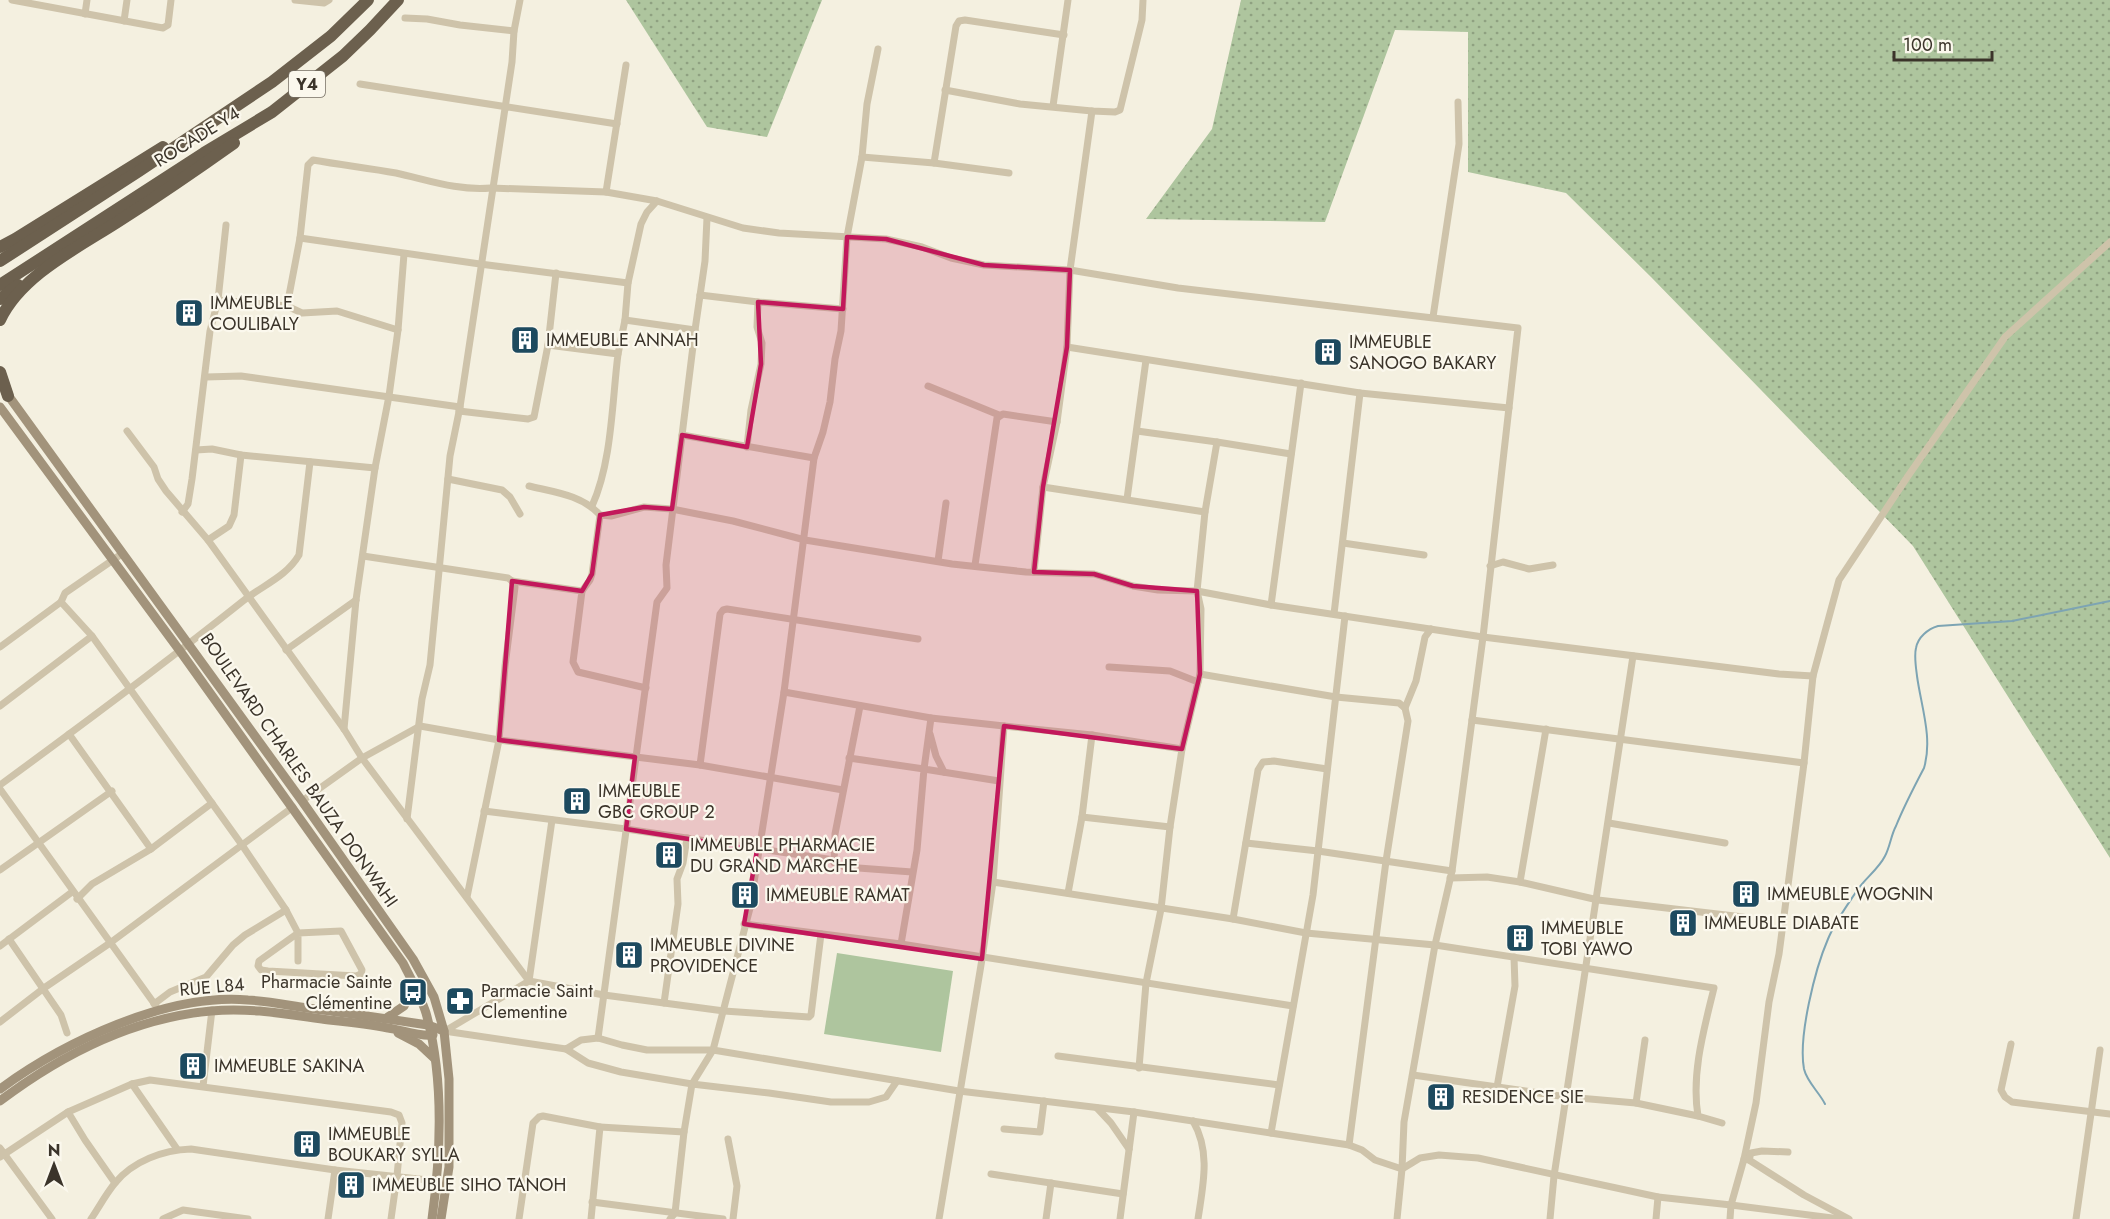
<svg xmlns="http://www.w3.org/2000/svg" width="2110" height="1219" font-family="Jost,sans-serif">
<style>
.grass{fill:url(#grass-dots)}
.pitch{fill:#aec59e}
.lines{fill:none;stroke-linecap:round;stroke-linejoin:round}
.stream{stroke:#7da4b3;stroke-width:2}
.minor{stroke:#cec3aa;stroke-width:7}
.secondary{stroke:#a2937b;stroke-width:9}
.trunk{stroke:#6c604e;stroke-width:12}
.marked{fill:#c2185b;fill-opacity:0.2;stroke:#c2185b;stroke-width:4.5;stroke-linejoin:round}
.labels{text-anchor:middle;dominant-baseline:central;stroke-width:4.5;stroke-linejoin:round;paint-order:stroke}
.shield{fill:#fbf8ed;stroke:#756f64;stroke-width:1.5}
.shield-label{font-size:16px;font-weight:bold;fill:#3b342a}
.street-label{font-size:18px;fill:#3b342a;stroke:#fbf8ed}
.poi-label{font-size:18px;fill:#3b342a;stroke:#fbf8ed;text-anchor:start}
</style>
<defs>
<pattern id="grass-dots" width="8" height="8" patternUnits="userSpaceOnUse" patternTransform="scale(1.5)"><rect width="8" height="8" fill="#aec59e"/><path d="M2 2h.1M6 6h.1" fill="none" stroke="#8fa181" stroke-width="1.8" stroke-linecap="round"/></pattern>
</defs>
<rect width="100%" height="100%" fill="#f4f0e0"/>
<g class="grass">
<polygon points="626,0 822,0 767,137 707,127"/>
<polygon points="1241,0 2110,0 2110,858 1913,546 1651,277 1566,193 1468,172 1468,32 1395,30 1325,222 1146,219 1212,129"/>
</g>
<polygon class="pitch" points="837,953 953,971 941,1052 824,1034"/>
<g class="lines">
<path class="stream" d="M1825,1104C1819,1092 1807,1082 1804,1069C1798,1037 1815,969 1828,939C1835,922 1846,907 1856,892C1864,879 1878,870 1885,856C1890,847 1891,835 1896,826C1904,806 1914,787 1924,768C1933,738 1921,706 1917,676C1916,668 1914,656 1916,648C1918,637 1928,629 1938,626L2012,621L2110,601"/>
<g class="minor">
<polyline points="12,0 163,28 168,25 171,0"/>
<polyline points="295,0 324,3 329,0"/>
<polyline points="85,14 87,0"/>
<polyline points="405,18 427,19 460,25 514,31"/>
<polyline points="124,21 127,0"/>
<polyline points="360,84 617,124"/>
<polyline points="945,90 1020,104 1092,111 1115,112 1120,110 1142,20 1143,0"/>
<polyline points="1053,106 1068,0"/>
<polyline points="862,157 934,163 1009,173"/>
<polyline points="934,163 956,26 959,21 965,20 1064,35"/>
<polyline points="606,192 626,65"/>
<path d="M657,201L647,212L641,224L628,283L480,264L300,238L308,165L313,160C341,165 368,168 396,173C428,180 458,191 491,188L606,192L657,201L743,228L779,233L886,239L922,247L951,258L984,265L1070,270L1178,288L1518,328L1483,637L1452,871L1435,945L1404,1122L1402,1169L1397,1219"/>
<polyline points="628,283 625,320 695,330"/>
<polyline points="700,295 758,302 843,309"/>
<polyline points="218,300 287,306 302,313 337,311 398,330"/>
<polyline points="287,306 300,238"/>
<polyline points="1433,317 1459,144 1458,102"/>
<path d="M548,345L618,354C612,402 612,462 592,506"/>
<polyline points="1067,347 1360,393 1509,408"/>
<polyline points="618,354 625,320"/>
<polyline points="206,377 241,376 460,407"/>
<polyline points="928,386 999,415"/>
<polyline points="459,411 528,419 534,417 548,345 556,273"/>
<polyline points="127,431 154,467 158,479 166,491 208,540 344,729 362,758 529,981"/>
<polyline points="1137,431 1217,442"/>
<polyline points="682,435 814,458"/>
<polyline points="747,447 751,410 761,364 762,343 757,327 758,302"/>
<polyline points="196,450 212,449 241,455 375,468"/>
<polyline points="448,479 502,490 510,497 520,514"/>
<path d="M529,486C554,492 582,495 600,515L611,516L644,507L672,509L733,521L805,540L952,564L1026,572L1094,574L1133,586L1158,590L1197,591L1271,605L1483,637L1779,674L1813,676"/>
<polyline points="1043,487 1205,512 1217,442 1291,454"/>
<polyline points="1127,499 1146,360"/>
<polyline points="182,512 188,504 192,479 210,331 218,300 226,225"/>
<polyline points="208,540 229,526 234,515 241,455"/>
<polyline points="1343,543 1424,555"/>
<polyline points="123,553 65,593 61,602 92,636 242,845 286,910 245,935 233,945 206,977 170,992 154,1004"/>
<polyline points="363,556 508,578 512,581 515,587 505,666 499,740 467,897"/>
<polyline points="938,561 946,503"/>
<polyline points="975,565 997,418 1003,414 1057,422"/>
<polyline points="1490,566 1503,562 1529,569 1553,565"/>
<polyline points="1034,572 1043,487 1057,422 1067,347 1070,270 1092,111"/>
<polyline points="512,581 582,591 573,662 578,672 646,688"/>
<polyline points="582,591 590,580 592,574 600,515"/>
<polyline points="1271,605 1301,383"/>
<polyline points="1334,614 1360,393"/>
<polyline points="0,647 61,602"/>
<polyline points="286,650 356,600"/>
<polyline points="1109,667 1170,671 1198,682"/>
<polyline points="1200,674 1336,697 1399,703 1405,708 1408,721 1386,861 1349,1145"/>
<polyline points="784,692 931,718 1004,726 993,882 982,959 939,1219"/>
<polyline points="0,706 92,636"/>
<polyline points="860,706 835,834 834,863 845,867 912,872"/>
<polyline points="1405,708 1416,681 1425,637 1431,629"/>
<polyline points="931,718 924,769 999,781"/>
<polyline points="1472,720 1804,763"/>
<polyline points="1004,726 1092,735"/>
<polyline points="344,729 356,600 375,468 389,396 398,330 404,254"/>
<polyline points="69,734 151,849 212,803"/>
<polyline points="930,734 936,756 944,772"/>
<polyline points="849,758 924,769 917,850 901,944"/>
<polyline points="700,765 720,614 723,610 727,609 918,639"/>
<path d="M0,785C82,725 164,664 243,601C263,585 286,577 299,555L310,462"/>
<polyline points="0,789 156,1006"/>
<polyline points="302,801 362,758 420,726 499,740 700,765 843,790"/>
<polyline points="484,811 626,829 834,860"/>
<polyline points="1082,817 1170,827"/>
<polyline points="407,819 422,699 430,665 450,456 460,407 512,62 514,31 520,0"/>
<polyline points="1609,823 1725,843"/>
<polyline points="1246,843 1318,851 1452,871"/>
<polyline points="0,870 112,791"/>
<polyline points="1450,878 1487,877 1520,882 1598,900 1743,917"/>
<path d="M993,882L1233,919L1306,933L1435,945L1714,988C1704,1029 1691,1074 1698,1116L1722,1123"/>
<polyline points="1520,882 1546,729"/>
<polyline points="1068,893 1082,817 1092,735 1182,749"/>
<polyline points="77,899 92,884 151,849"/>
<polyline points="286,910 298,933 341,931 362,970 361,974 356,976 268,971 261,970 258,966 259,961 298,933 298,961"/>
<polyline points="1233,919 1258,770 1263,762 1274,761 1327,769"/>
<polyline points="744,924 901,944 1293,1006"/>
<polyline points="9,939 61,1015 67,1033"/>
<polyline points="0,946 72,892"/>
<polyline points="529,981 552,820"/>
<polyline points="664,1003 724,1011 809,1017 811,1015 821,934"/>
<polyline points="0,1022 44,988 110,943 293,807"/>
<polyline points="444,1031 566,1049 581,1040 598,1038 622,1045 647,1050 713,1050 750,908 784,692 814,458 823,432 830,402 835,359 841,331 847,237 862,157 867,104 878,49"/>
<polyline points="445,1031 529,981 604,995 664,1003 678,904 677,879 683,863 687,838"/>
<polyline points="598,1038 657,602 667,588 666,565 695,330 705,261 707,218"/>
<polyline points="2011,1044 2001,1090 2005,1097 2012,1102 2110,1114"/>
<polyline points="566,1049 588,1063 621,1072 692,1084 713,1050 959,1091 1134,1112 1349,1145 1362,1150 1375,1160 1402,1169 1420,1158 1439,1155 1478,1158 1658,1197 1731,1205 1744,1159 1756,1103 1769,1002 1779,954 1804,763 1813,676 1839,580 1908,476 2005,337 2110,242"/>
<polyline points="1058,1056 1279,1085"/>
<polyline points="1139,1068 1146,983 1161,909 1170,827 1182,749 1200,674 1201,609 1197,591 1205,512"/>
<polyline points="1413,1075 1567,1097 1636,1103 1698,1116"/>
<polyline points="132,1084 177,1149"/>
<polyline points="203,1086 212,1010"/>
<polyline points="1497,1087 1515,986 1514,957"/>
<polyline points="1636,1103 1645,1040"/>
<polyline points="1097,1108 1111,1123 1129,1149"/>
<polyline points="68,1112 85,1140 115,1183"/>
<path d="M1193,1121C1211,1152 1203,1185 1198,1219"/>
<polyline points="1004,1129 1040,1132 1044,1101"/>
<polyline points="1271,1133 1313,895 1345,616"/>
<polyline points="728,1139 737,1186 733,1219"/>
<polyline points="0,1148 52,1219"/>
<polyline points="0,1157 68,1112 132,1084 150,1080 391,1112 399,1115 402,1123 397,1176 391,1219"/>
<polyline points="1744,1159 1749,1160 1804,1195 1849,1219"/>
<polyline points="1749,1160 1751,1153 1762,1151 1788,1152"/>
<polyline points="991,1174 1123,1194"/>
<polyline points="592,1202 723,1219"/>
<path d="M91,1219C99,1207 106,1194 115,1183C133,1161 163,1150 191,1149L335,1170L437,1181"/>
<polyline points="163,1219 183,1210 248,1219"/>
<polyline points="328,1219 335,1170"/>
<polyline points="519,1219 533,1123 539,1117 543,1116 600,1127"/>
<polyline points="591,1219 600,1127 684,1132 692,1084 769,1093 831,1102 869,1102 886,1097 897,1081"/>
<polyline points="670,1219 675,1213 684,1132"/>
<polyline points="1046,1219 1051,1183"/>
<polyline points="1120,1219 1134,1112"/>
<polyline points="1550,1219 1554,1176 1633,656"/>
<polyline points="1656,1219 1658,1197"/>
<polyline points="1730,1219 1731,1205 1840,1219"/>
<polyline points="2076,1219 2100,1050"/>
</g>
<g class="secondary">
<polyline points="5,391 302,801 413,959 434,997 444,1031 449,1079 449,1167 441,1219"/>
<path d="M0,407L180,651L403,963C411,979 420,995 426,1013C444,1077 441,1153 432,1219"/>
<polyline points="385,1019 404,1006 414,985"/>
<polyline points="398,1033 419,1044 434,1058"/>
<path d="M0,1089C64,1042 167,993 248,1000C268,1001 287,1005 307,1008C347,1013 388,1019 428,1025L444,1031"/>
<path d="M0,1101C61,1055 134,1018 211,1011C251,1007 291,1015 329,1020C349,1022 369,1024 388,1028C402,1030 420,1037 433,1035"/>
</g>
<g class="trunk">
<polyline points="0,247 15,239 163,147"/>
<polyline points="0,261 139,171 272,82 331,36 368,0"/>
<polyline points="0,285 204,153 272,112 343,56 370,30 398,0"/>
<polyline points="0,299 18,285"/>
<path d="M0,320C21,275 79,247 119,221C158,196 196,170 234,143"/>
<polyline points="0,372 8,396"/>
</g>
</g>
<path class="marked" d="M847,237L886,239L984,265L1070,270L1067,347L1043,487L1034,572L1094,574L1133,586L1197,591L1200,674L1182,749L1004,726L982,959L744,924L757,850L626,829L635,757L499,740L512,581L582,591L592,574L600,515L644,507L672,509L682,435L747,447L761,364L758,302L843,309Z"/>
<defs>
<g id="building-square" transform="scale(1.5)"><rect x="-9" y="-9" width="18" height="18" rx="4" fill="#1d4a5f" stroke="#fbf8ed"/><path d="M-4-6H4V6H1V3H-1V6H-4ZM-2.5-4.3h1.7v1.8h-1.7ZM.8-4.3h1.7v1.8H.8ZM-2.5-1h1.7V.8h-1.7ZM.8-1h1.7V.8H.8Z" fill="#fff"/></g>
<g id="bus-square" transform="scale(1.5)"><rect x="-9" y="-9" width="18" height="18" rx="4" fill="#1d4a5f" stroke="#fbf8ed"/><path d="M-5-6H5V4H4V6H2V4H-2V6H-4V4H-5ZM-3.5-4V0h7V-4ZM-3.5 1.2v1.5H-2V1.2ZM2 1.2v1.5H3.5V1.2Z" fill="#fff"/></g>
<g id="pharmacy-square" transform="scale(1.5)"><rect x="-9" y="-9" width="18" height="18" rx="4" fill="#1d4a5f" stroke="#fbf8ed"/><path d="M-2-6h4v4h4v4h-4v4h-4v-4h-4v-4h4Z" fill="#fff"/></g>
</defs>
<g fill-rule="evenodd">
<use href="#building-square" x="189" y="313"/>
<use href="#building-square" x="525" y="340"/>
<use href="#building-square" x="1328" y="352"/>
<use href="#building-square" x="577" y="801"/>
<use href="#building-square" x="669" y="855"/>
<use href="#building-square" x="1746" y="894"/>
<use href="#building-square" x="745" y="895"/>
<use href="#building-square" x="1683" y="923"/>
<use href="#building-square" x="1520" y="938"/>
<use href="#building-square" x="629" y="955"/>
<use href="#bus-square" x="413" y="992"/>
<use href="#pharmacy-square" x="460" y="1001"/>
<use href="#building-square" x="193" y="1066"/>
<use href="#building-square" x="1441" y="1097"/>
<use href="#building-square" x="307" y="1144"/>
<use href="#building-square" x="351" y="1185"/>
</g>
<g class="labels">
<rect class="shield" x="289" y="71" width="36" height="26" rx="4.5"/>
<g class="shield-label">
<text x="307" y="84">Y4</text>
</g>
<g class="street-label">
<text transform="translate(197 137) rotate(-32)">ROCADE Y4</text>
<text transform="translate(299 770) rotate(55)">BOULEVARD CHARLES BAUZA DONWAHI</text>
<text transform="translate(212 987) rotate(-5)">RUE L84</text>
</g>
<g class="poi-label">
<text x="210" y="303">IMMEUBLE<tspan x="210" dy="21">COULIBALY</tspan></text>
<text x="546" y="340">IMMEUBLE ANNAH</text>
<text x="1349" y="342">IMMEUBLE<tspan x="1349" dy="21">SANOGO BAKARY</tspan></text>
<text x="598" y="791">IMMEUBLE<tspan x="598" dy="21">GBC GROUP 2</tspan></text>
<text x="690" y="845">IMMEUBLE PHARMACIE<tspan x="690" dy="21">DU GRAND MARCHE</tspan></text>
<text x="1767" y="894">IMMEUBLE WOGNIN</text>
<text x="766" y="895">IMMEUBLE RAMAT</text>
<text x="1704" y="923">IMMEUBLE DIABATE</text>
<text x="1541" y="928">IMMEUBLE<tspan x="1541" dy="21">TOBI YAWO</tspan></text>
<text x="650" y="945">IMMEUBLE DIVINE<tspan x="650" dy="21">PROVIDENCE</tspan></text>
<text x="392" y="982" text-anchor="end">Pharmacie Sainte<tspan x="392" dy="21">Clémentine</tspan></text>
<text x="481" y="991">Parmacie Saint<tspan x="481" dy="21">Clementine</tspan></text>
<text x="214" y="1066">IMMEUBLE SAKINA</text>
<text x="1462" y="1097">RESIDENCE SIE</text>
<text x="328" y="1134">IMMEUBLE<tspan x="328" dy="21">BOUKARY SYLLA</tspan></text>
<text x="372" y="1185">IMMEUBLE SIHO TANOH</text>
</g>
</g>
<g transform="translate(54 1165)" stroke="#fbf8ed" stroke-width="4.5" paint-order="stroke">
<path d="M0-4.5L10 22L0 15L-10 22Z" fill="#3b342a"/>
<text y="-9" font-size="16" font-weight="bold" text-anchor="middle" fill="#3b342a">N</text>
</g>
<path d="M1894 51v9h98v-9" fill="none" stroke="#3b342a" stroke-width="3"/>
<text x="1903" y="51" font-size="18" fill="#3b342a" stroke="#fbf8ed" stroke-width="4.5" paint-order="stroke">100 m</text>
</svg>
